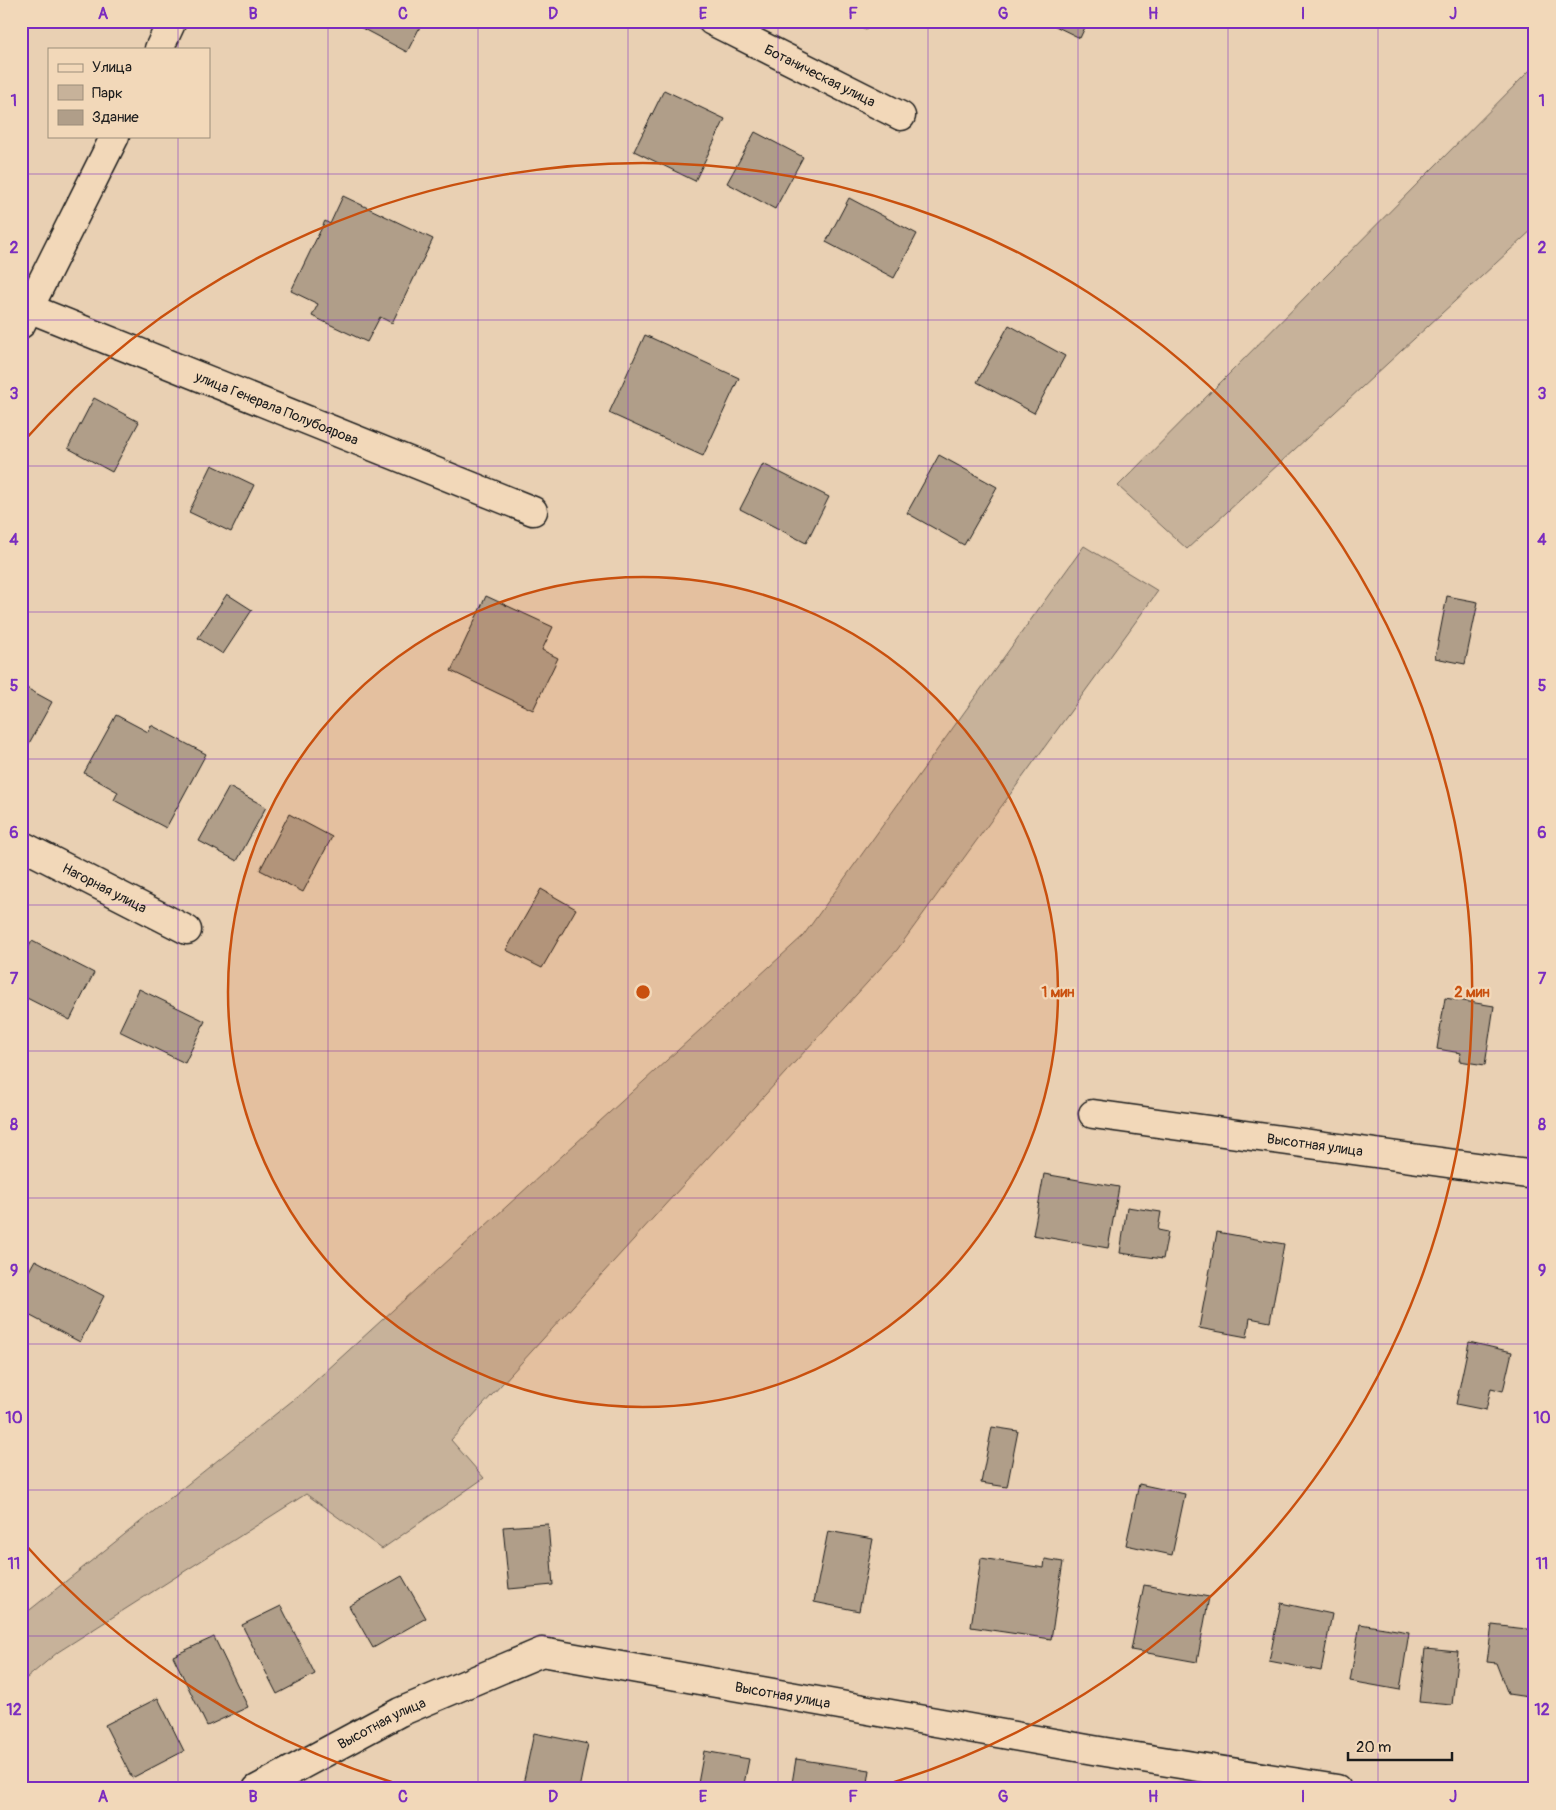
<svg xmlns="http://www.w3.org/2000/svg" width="1556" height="1810" font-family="Pangolin,sans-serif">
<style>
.green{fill:#c7b29a;stroke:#72675b}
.building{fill:#b09e89;stroke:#1c1c1c}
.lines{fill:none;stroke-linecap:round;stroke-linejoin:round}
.minor-casing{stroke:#1c1c1c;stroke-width:31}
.minor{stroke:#f2d8b9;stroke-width:28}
.grid{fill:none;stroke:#7b2cbf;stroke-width:1;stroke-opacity:0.55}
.ring{fill:none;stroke:#c9500e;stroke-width:2.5}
.labels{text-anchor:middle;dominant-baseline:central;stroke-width:4.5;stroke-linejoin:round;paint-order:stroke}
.street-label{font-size:14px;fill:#1c1c1c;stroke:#f2d8b9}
.centre{fill:#c9500e;stroke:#f2d8b9;stroke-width:2.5}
.ring-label{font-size:15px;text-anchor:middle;font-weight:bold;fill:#c9500e;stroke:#f2d8b9;stroke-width:4.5;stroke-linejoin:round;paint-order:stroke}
.neatline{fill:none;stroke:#7b2cbf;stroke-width:2}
.grid-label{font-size:16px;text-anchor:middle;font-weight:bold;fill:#7b2cbf}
</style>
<rect width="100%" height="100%" fill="#e9d0b3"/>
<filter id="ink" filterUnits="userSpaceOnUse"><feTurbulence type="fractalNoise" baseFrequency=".02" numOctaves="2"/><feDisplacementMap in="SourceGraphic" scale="10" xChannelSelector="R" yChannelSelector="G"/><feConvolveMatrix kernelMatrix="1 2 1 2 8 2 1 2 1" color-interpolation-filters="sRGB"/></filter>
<g filter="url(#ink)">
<g class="green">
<polygon points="1535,65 1535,227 1187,549 1118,486"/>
<polygon points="1084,546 1158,591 897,950 451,1440 484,1478 382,1549 306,1494 58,1652 21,1683 21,1617 302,1393 803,936"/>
</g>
<g class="building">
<polygon points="357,21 423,21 407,52 356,25"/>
<polygon points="845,21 870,21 866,30"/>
<polygon points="1045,21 1088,21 1080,38"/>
<polygon points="664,90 725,119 695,181 634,151"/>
<polygon points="755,132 803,157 775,209 727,183"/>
<polygon points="343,196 433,239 392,323 380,317 367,342 312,316 318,304 291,291 325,221 330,224"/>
<polygon points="849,198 917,234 894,278 826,242"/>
<polygon points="1009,325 1065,356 1034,413 977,382"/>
<polygon points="645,335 739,378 703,456 609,413"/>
<polygon points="94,398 139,422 112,472 68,448"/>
<polygon points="939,455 997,487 964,545 907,513"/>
<polygon points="763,464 829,497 806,543 740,509"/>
<polygon points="212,465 254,485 231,532 189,512"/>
<polygon points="227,594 252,610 223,654 198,638"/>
<polygon points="486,596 553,627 542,650 558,658 533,710 451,671"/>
<polygon points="1447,596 1478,602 1465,664 1435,658"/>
<polygon points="21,685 52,702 27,747 21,744"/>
<polygon points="116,715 148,732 151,725 206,754 166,828 114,800 118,792 84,773"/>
<polygon points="229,787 266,807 237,861 199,841"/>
<polygon points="289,814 332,837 303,892 260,870"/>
<polygon points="541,889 576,909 542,968 506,950"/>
<polygon points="32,941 94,973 70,1020 21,995 21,961"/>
<polygon points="139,989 205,1021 185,1063 119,1031"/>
<polygon points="1445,998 1494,1006 1485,1065 1459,1061 1461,1053 1437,1049"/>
<polygon points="1044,1174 1119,1187 1108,1248 1033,1235"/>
<polygon points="1127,1207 1161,1212 1158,1230 1168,1232 1163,1259 1120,1253"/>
<polygon points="1217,1232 1284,1244 1270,1322 1250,1318 1247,1337 1199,1328"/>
<polygon points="35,1260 104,1296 80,1342 21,1311 21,1285"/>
<polygon points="1469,1342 1512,1352 1503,1391 1491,1388 1486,1410 1456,1404"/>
<polygon points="992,1427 1018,1431 1007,1487 981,1483"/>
<polygon points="1139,1484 1185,1494 1172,1555 1126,1545"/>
<polygon points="548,1524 553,1585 509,1589 503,1527"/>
<polygon points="828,1531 873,1539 859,1611 814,1602"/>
<polygon points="981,1558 1044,1568 1045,1559 1063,1562 1051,1639 971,1627"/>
<polygon points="402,1576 426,1618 373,1648 349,1606"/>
<polygon points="1144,1585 1209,1597 1197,1662 1131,1650"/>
<polygon points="1281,1603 1332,1614 1321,1671 1269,1661"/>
<polygon points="281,1606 315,1674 277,1694 242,1625"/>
<polygon points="1360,1624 1409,1632 1400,1690 1350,1681"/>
<polygon points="1492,1625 1535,1630 1535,1698 1508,1694 1496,1663 1487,1662"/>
<polygon points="214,1637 248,1707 207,1726 173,1656"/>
<polygon points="1425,1649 1458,1652 1452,1705 1419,1702"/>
<polygon points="158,1698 184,1751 132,1778 105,1725"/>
<polygon points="534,1733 588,1744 579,1789 522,1789"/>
<polygon points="704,1751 749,1759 743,1789 697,1789"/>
<polygon points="796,1759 870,1770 867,1789 791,1789"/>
</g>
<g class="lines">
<g class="minor-casing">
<g id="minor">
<path id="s1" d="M712,21L901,116"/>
<polyline points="159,49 172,21"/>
<path id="s2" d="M21,305L533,511"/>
<polyline points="21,324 115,136"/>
<path id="s3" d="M21,845L187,930"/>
<path id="s4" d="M1093,1114L1535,1175"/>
<path id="s5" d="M257,1789L400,1712L542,1652L1093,1750L1337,1789"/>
</g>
</g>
<use href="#minor" class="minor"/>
</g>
</g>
<path class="grid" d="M178,21V49M328,21V1789M478,21V1789M628,21V1789M778,21V1789M928,21V1789M1078,21V1789M1228,21V1789M1378,21V1789M178,136V1789M21,174H1535M21,320H1535M21,466H1535M21,612H1535M21,759H1535M21,905H1535M21,1051H1535M21,1198H1535M21,1344H1535M21,1490H1535M21,1636H1535"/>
<circle cx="643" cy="992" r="415" fill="#c9500e" fill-opacity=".12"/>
<g class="ring">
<circle cx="643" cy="992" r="415"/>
<path d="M408 1787A829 829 0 0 1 22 1541M22 443A829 829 0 1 1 878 1787"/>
</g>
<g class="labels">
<g class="street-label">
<text stroke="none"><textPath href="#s1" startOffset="121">Ботаническая улица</textPath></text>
<text stroke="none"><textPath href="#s2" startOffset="276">улица Генерала Полубоярова</textPath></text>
<text stroke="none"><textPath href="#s3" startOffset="94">Нагорная улица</textPath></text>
<text stroke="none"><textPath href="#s4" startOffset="224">Высотная улица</textPath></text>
<text stroke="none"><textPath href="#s5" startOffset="561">Высотная улица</textPath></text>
<text stroke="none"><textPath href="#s5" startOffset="141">Высотная улица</textPath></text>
</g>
</g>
<circle cx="643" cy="992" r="8" class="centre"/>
<g class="ring-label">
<text x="1058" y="997">1 мин</text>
<text x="1472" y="997">2 мин</text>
</g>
<rect width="1556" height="1810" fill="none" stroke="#f2d8b9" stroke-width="55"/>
<rect x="48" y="48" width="162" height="90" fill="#f2d8b9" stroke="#9c8d7a"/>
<rect x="58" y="64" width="25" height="8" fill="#f2d8b9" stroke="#9c8d7a"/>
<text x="92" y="72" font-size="15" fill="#1c1c1c">Улица</text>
<rect x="58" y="85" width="25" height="15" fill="#c7b29a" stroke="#9c8d7a"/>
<text x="92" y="98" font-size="15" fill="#1c1c1c">Парк</text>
<rect x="58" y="110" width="25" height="15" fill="#b09e89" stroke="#9c8d7a"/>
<text x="92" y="122" font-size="15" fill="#1c1c1c">Здание</text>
<path d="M1348 1752v8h104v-8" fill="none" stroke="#1c1c1c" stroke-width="2.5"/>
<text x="1356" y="1752" font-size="15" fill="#1c1c1c" stroke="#f2d8b9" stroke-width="4" paint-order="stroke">20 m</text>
<rect x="28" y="28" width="1500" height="1754" class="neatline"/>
<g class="grid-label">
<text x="103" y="19">A</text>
<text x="253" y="19">B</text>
<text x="403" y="19">C</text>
<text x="553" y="19">D</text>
<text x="703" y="19">E</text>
<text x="853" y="19">F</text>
<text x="1003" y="19">G</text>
<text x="1153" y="19">H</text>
<text x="1303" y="19">I</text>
<text x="1453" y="19">J</text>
<text x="14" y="106">1</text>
<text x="1542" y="106">1</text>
<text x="14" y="253">2</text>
<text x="1542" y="253">2</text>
<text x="14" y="399">3</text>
<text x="1542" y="399">3</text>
<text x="14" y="545">4</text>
<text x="1542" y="545">4</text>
<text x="14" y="691">5</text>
<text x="1542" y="691">5</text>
<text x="14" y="838">6</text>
<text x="1542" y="838">6</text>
<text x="14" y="984">7</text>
<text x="1542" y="984">7</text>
<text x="14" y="1130">8</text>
<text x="1542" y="1130">8</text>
<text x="14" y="1276">9</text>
<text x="1542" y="1276">9</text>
<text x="14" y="1423">10</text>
<text x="1542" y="1423">10</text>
<text x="14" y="1569">11</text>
<text x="1542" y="1569">11</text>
<text x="14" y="1715">12</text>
<text x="1542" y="1715">12</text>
<text x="103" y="1802">A</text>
<text x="253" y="1802">B</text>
<text x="403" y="1802">C</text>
<text x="553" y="1802">D</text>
<text x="703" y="1802">E</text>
<text x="853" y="1802">F</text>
<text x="1003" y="1802">G</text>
<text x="1153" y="1802">H</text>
<text x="1303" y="1802">I</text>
<text x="1453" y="1802">J</text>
</g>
</svg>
